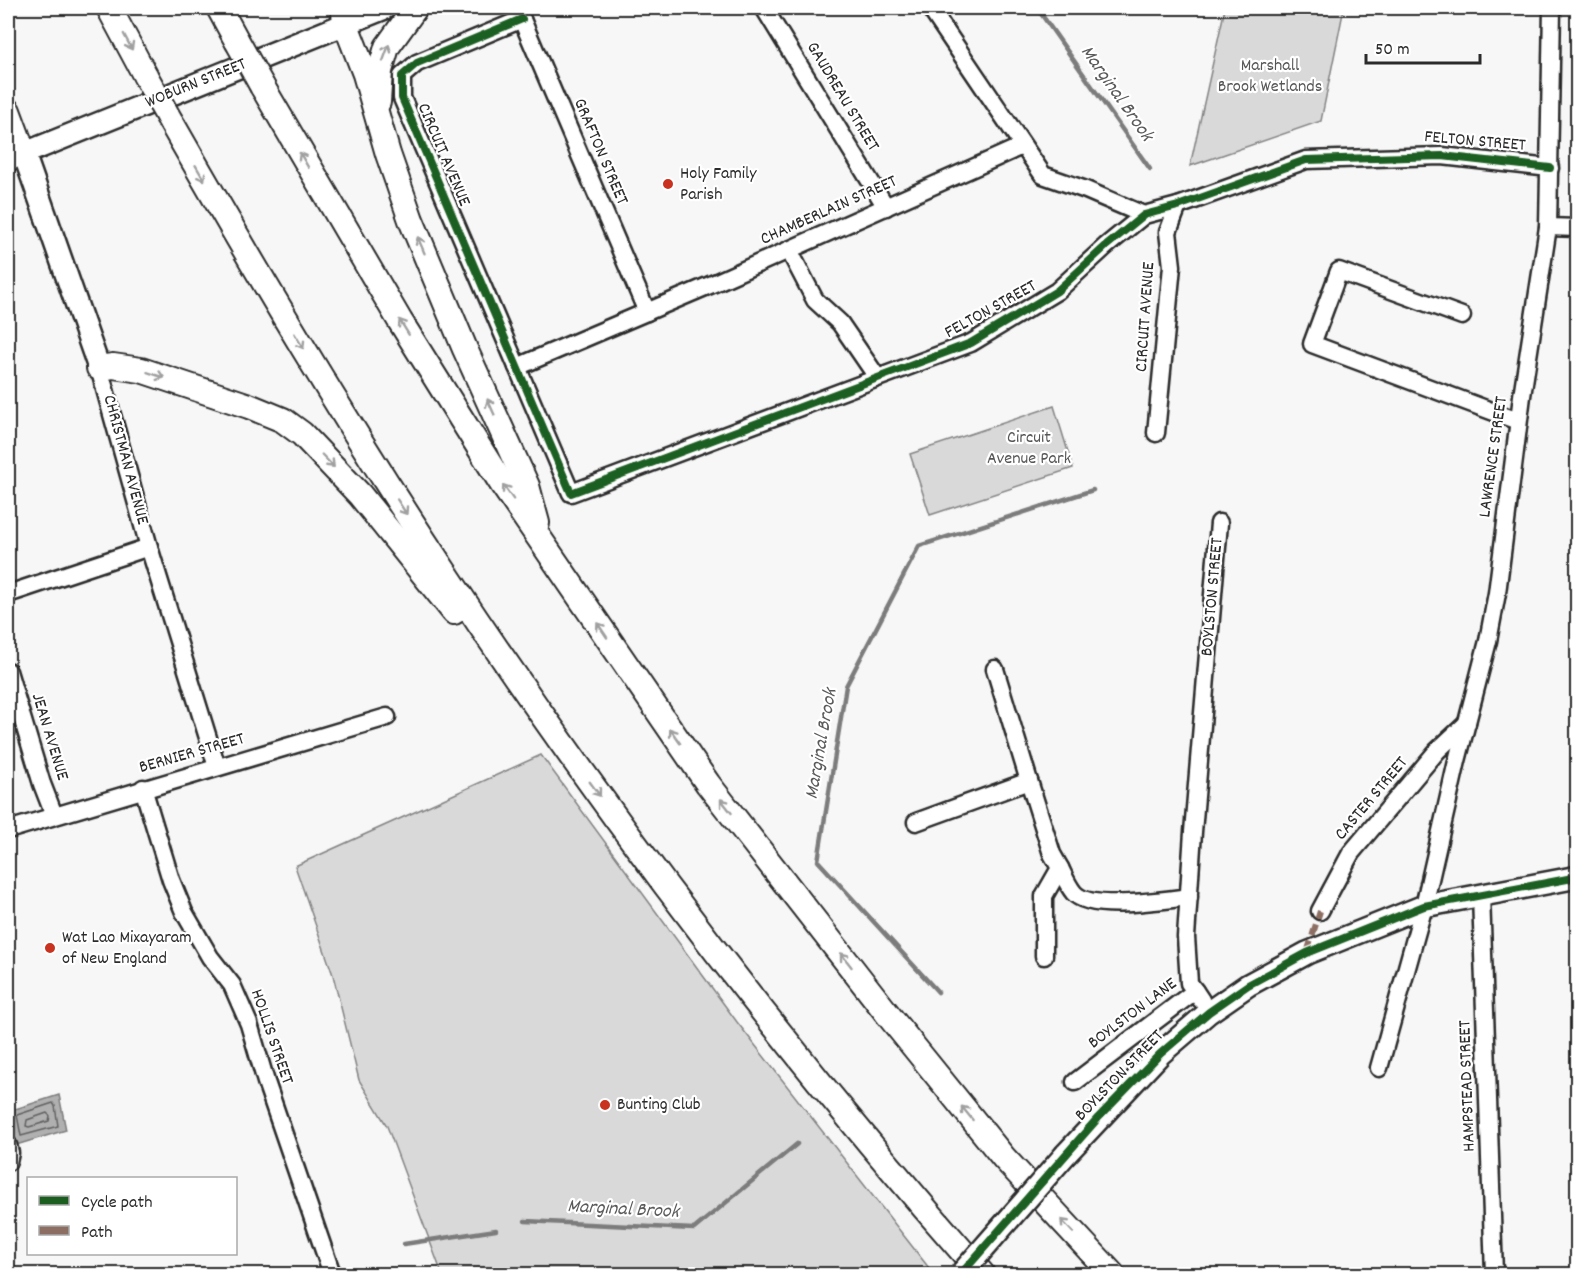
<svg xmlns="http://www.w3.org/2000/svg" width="1585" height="1282" font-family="Dekko,sans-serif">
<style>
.green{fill:#d9d9d9;stroke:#828282;stroke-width:1.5}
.water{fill:#b0b0b0;stroke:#7b7b7b;stroke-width:1.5}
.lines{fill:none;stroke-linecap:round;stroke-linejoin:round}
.shore{stroke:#606060;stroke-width:1.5}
.stream{stroke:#7b7b7b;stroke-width:4.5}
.minor-casing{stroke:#2b2b2b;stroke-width:21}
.major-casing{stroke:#2b2b2b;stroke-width:26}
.highway-casing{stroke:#2b2b2b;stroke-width:28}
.minor{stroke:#fff;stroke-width:16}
.major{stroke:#fff;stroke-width:21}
.highway{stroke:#fff;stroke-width:24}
.major-bridge-casing{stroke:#2b2b2b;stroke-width:26;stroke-linecap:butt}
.highway-bridge-casing{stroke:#2b2b2b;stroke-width:28;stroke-linecap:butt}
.major-bridge{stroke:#fff;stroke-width:21}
.highway-bridge{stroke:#fff;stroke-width:24}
.quiet{stroke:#8d6e63;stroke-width:6;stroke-dasharray:12 6;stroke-linecap:butt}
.cycleway-casing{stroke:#fff;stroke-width:11}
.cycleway{stroke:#1b5e20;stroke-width:8}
.oneway{stroke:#a0a0a0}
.poi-dot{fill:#c8321e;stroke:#fff;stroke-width:2}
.labels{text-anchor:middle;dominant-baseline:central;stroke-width:4.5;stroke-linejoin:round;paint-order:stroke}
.park-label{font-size:18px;fill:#565656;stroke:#fff}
.street-label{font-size:18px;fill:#2b2b2b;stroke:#fff}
.poi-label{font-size:18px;fill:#2b2b2b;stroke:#fff;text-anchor:start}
.water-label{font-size:20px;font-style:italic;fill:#5a5a5a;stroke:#fff}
</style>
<rect width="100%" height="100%" fill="#f7f7f7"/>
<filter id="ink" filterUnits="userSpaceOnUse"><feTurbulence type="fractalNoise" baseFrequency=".0167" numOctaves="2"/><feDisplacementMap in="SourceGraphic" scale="12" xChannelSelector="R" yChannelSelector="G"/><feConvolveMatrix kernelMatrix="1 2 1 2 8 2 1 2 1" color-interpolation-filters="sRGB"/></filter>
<g filter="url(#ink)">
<g class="green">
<polygon points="1225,8 1344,8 1321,121 1190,166"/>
<polygon points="1054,406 1073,468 930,515 910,454"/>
<polygon points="541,755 737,1022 929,1268 923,1274 442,1274 387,1126 359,1080 333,975 295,866"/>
</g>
<polygon class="water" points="59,1095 66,1130 16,1145 9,1111"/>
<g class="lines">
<g class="shore">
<polygon points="53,1103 55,1106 58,1126 21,1136 17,1115"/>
<polygon points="47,1113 50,1116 49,1121 29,1127 26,1126 27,1120"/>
</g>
<g class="stream">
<polyline points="1037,8 1150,169"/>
<polyline points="938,992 818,861 846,686 919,546 1093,490"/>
<polyline points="525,1221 694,1229 797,1144"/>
<polyline points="404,1244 496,1230"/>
</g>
<g class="minor-casing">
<g id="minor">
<polyline points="517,8 647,312"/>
<polyline points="764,8 886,207"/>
<polyline points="930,8 1043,175 1086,190 1144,215"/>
<polyline points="522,19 417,63 402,76 402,98 571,493 971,343 1057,291 1106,246 1144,215 1178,206 1306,160 1442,156 1550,168"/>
<polyline points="1548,227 1578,228"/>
<polyline points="789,250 815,300 840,323 877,377"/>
<polyline points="1462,316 1339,271 1312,344 1518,421"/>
<polyline points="517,367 710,285 1022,146"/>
<polyline points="99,368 149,547 217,767"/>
<polyline points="1156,433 1172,266 1168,232 1178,206"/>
<polyline points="8,594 149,547"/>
<polyline points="8,671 42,784 54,815"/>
<polyline points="1029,781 1052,854 1060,868 1044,896 1044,956"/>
<polyline points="143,788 171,880 184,912 210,957 232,985 249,1024 266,1082 332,1274"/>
<polyline points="916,822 1029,781 995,669"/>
<polyline points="8,830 387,717"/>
<path d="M1060,868C1064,876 1068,886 1074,893C1091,912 1164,900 1189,897"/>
<polyline points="1481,895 1494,1274"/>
<polyline points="1320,911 1351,853 1437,751 1467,723"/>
<polyline points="1195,991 1189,983 1186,937 1193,832 1219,523"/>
<polyline points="1379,1068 1424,906 1457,761 1488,641 1497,593 1522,396 1548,227 1552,8"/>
<polyline points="1075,1082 1195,991 1201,1000"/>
<polyline points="8,1145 10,1153 8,1162"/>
</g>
</g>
<g class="major-casing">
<g id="major">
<polyline points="24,154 99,368"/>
<polyline points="8,160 385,8"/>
<polyline points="1066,1154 1160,1054 1209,1012 1248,985 1307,953 1424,906 1578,877"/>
</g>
</g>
<g class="highway-casing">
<g id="highway">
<polyline points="109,8 146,77"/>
<polyline points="219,8 237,41"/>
<polyline points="343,8 346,25 365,74 388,154 411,220 465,349 527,486 537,523"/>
<polyline points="262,86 400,321 502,484 708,784 893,1021 1004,1158 1112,1274"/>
<polyline points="378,102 380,71 387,47 415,8"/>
<polyline points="8,111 24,154"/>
<path d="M171,122C258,274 347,425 444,571C607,817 787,1053 982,1274"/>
<polyline points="99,368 113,366 141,370 249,406 283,420 302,434 360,495 454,612"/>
</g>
</g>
<use href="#minor" class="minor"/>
<use href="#major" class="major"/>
<use href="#highway" class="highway"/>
<g class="major-bridge-casing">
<polyline id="major-bridge" points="961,1274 1066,1154"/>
</g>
<g class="highway-bridge-casing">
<g id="highway-bridge">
<polyline points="237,41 262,86"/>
<polyline points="146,77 171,122"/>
</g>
</g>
<use href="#major-bridge" class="major-bridge"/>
<use href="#highway-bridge" class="highway-bridge"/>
<polyline class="quiet" points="1307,953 1320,911"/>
<g class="cycleway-casing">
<g id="cycleway">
<polyline points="522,19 417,63 402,76 402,98 571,493 971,343 1057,291 1106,246 1144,215 1178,206 1306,160 1442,156 1550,168"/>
<polyline points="961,1274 1098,1118 1160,1054 1209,1012 1248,985 1307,953 1424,906 1578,877"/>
</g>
</g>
<use href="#cycleway" class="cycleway"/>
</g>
<defs><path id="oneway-shaft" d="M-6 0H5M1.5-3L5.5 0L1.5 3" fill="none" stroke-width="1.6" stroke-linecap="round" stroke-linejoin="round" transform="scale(1.5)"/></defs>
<g class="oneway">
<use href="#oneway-shaft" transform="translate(128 42) rotate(62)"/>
<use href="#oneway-shaft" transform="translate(386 53) rotate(-70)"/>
<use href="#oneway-shaft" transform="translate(304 160) rotate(-120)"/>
<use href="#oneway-shaft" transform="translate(200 173) rotate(60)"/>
<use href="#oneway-shaft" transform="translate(421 245) rotate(-113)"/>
<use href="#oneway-shaft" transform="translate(404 327) rotate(-122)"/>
<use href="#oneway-shaft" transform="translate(299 341) rotate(59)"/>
<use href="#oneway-shaft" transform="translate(156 375) rotate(18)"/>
<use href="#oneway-shaft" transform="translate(491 407) rotate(-114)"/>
<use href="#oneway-shaft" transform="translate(328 461) rotate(46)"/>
<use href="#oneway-shaft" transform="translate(508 492) rotate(-125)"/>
<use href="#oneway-shaft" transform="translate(402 507) rotate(57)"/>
<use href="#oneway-shaft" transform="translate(602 630) rotate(-124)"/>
<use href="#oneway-shaft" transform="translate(675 736) rotate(-125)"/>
<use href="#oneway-shaft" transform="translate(595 789) rotate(54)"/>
<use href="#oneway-shaft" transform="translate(726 806) rotate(-128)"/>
<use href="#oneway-shaft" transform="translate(846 960) rotate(-128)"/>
<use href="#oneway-shaft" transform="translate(967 1113) rotate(-129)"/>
<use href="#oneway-shaft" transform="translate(1067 1226) rotate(-133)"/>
</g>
</g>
<g class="poi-dot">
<circle cx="668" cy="184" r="6"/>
<circle cx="50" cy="948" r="6"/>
<circle cx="605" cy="1105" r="6"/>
</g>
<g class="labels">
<g class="park-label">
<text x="1270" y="66">Marshall<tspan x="1270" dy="21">Brook Wetlands</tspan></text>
<text x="1029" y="438">Circuit<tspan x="1029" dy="21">Avenue Park</tspan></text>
</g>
<g class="street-label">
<text transform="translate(196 84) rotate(-22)">WOBURN STREET</text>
<text transform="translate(842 97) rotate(59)">GAUDREAU STREET</text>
<text transform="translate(1475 142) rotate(5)">FELTON STREET</text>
<text transform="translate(600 152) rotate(67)">GRAFTON STREET</text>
<text transform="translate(443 155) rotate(67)">CIRCUIT AVENUE</text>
<text transform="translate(829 211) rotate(-24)">CHAMBERLAIN STREET</text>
<text transform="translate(991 310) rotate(-29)">FELTON STREET</text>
<text transform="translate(1146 317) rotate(-86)">CIRCUIT AVENUE</text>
<text transform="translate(1494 457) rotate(-82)">LAWRENCE STREET</text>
<text transform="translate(125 460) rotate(75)">CHRISTMAN AVENUE</text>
<text transform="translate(1213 597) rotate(-85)">BOYLSTON STREET</text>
<text transform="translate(49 737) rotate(73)">JEAN AVENUE</text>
<text transform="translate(192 754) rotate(-16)">BERNIER STREET</text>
<text transform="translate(1372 799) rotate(-50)">CASTER STREET</text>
<text transform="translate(1133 1014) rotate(-37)">BOYLSTON LANE</text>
<text transform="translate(271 1037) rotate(71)">HOLLIS STREET</text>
<text transform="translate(1120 1076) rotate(-46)">BOYLSTON STREET</text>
<text transform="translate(1468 1086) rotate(-92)">HAMPSTEAD STREET</text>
</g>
<g class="poi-label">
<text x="680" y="174">Holy Family<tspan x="680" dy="21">Parish</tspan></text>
<text x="62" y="938">Wat Lao Mixayaram<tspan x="62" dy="21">of New England</tspan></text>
<text x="617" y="1105">Bunting Club</text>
</g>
<g class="water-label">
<text transform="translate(1116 94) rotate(55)">Marginal Brook</text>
<text transform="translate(822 744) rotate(-80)">Marginal Brook</text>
<text transform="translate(623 1210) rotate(3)">Marginal Brook</text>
</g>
</g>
<rect width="1585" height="1282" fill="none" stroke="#fff" stroke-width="30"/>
<rect x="15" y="15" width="1555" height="1252" fill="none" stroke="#2b2b2b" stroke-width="2" filter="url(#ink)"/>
<rect x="27" y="1177" width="210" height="78" fill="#ffffff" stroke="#aaaaaa" stroke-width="1.5"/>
<rect x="39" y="1196" width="30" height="9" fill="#1b5e20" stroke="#aaaaaa" stroke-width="1.5"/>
<text x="81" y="1207" font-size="18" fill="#2b2b2b">Cycle path</text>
<rect x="39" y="1226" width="30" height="9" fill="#8d6e63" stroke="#aaaaaa" stroke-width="1.5"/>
<text x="81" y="1237" font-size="18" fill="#2b2b2b">Path</text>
<path d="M1366 54v9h114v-9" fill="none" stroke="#2b2b2b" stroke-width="3"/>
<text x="1375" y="54" font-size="18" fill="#2b2b2b" stroke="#ffffff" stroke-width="4.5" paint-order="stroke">50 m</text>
</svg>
